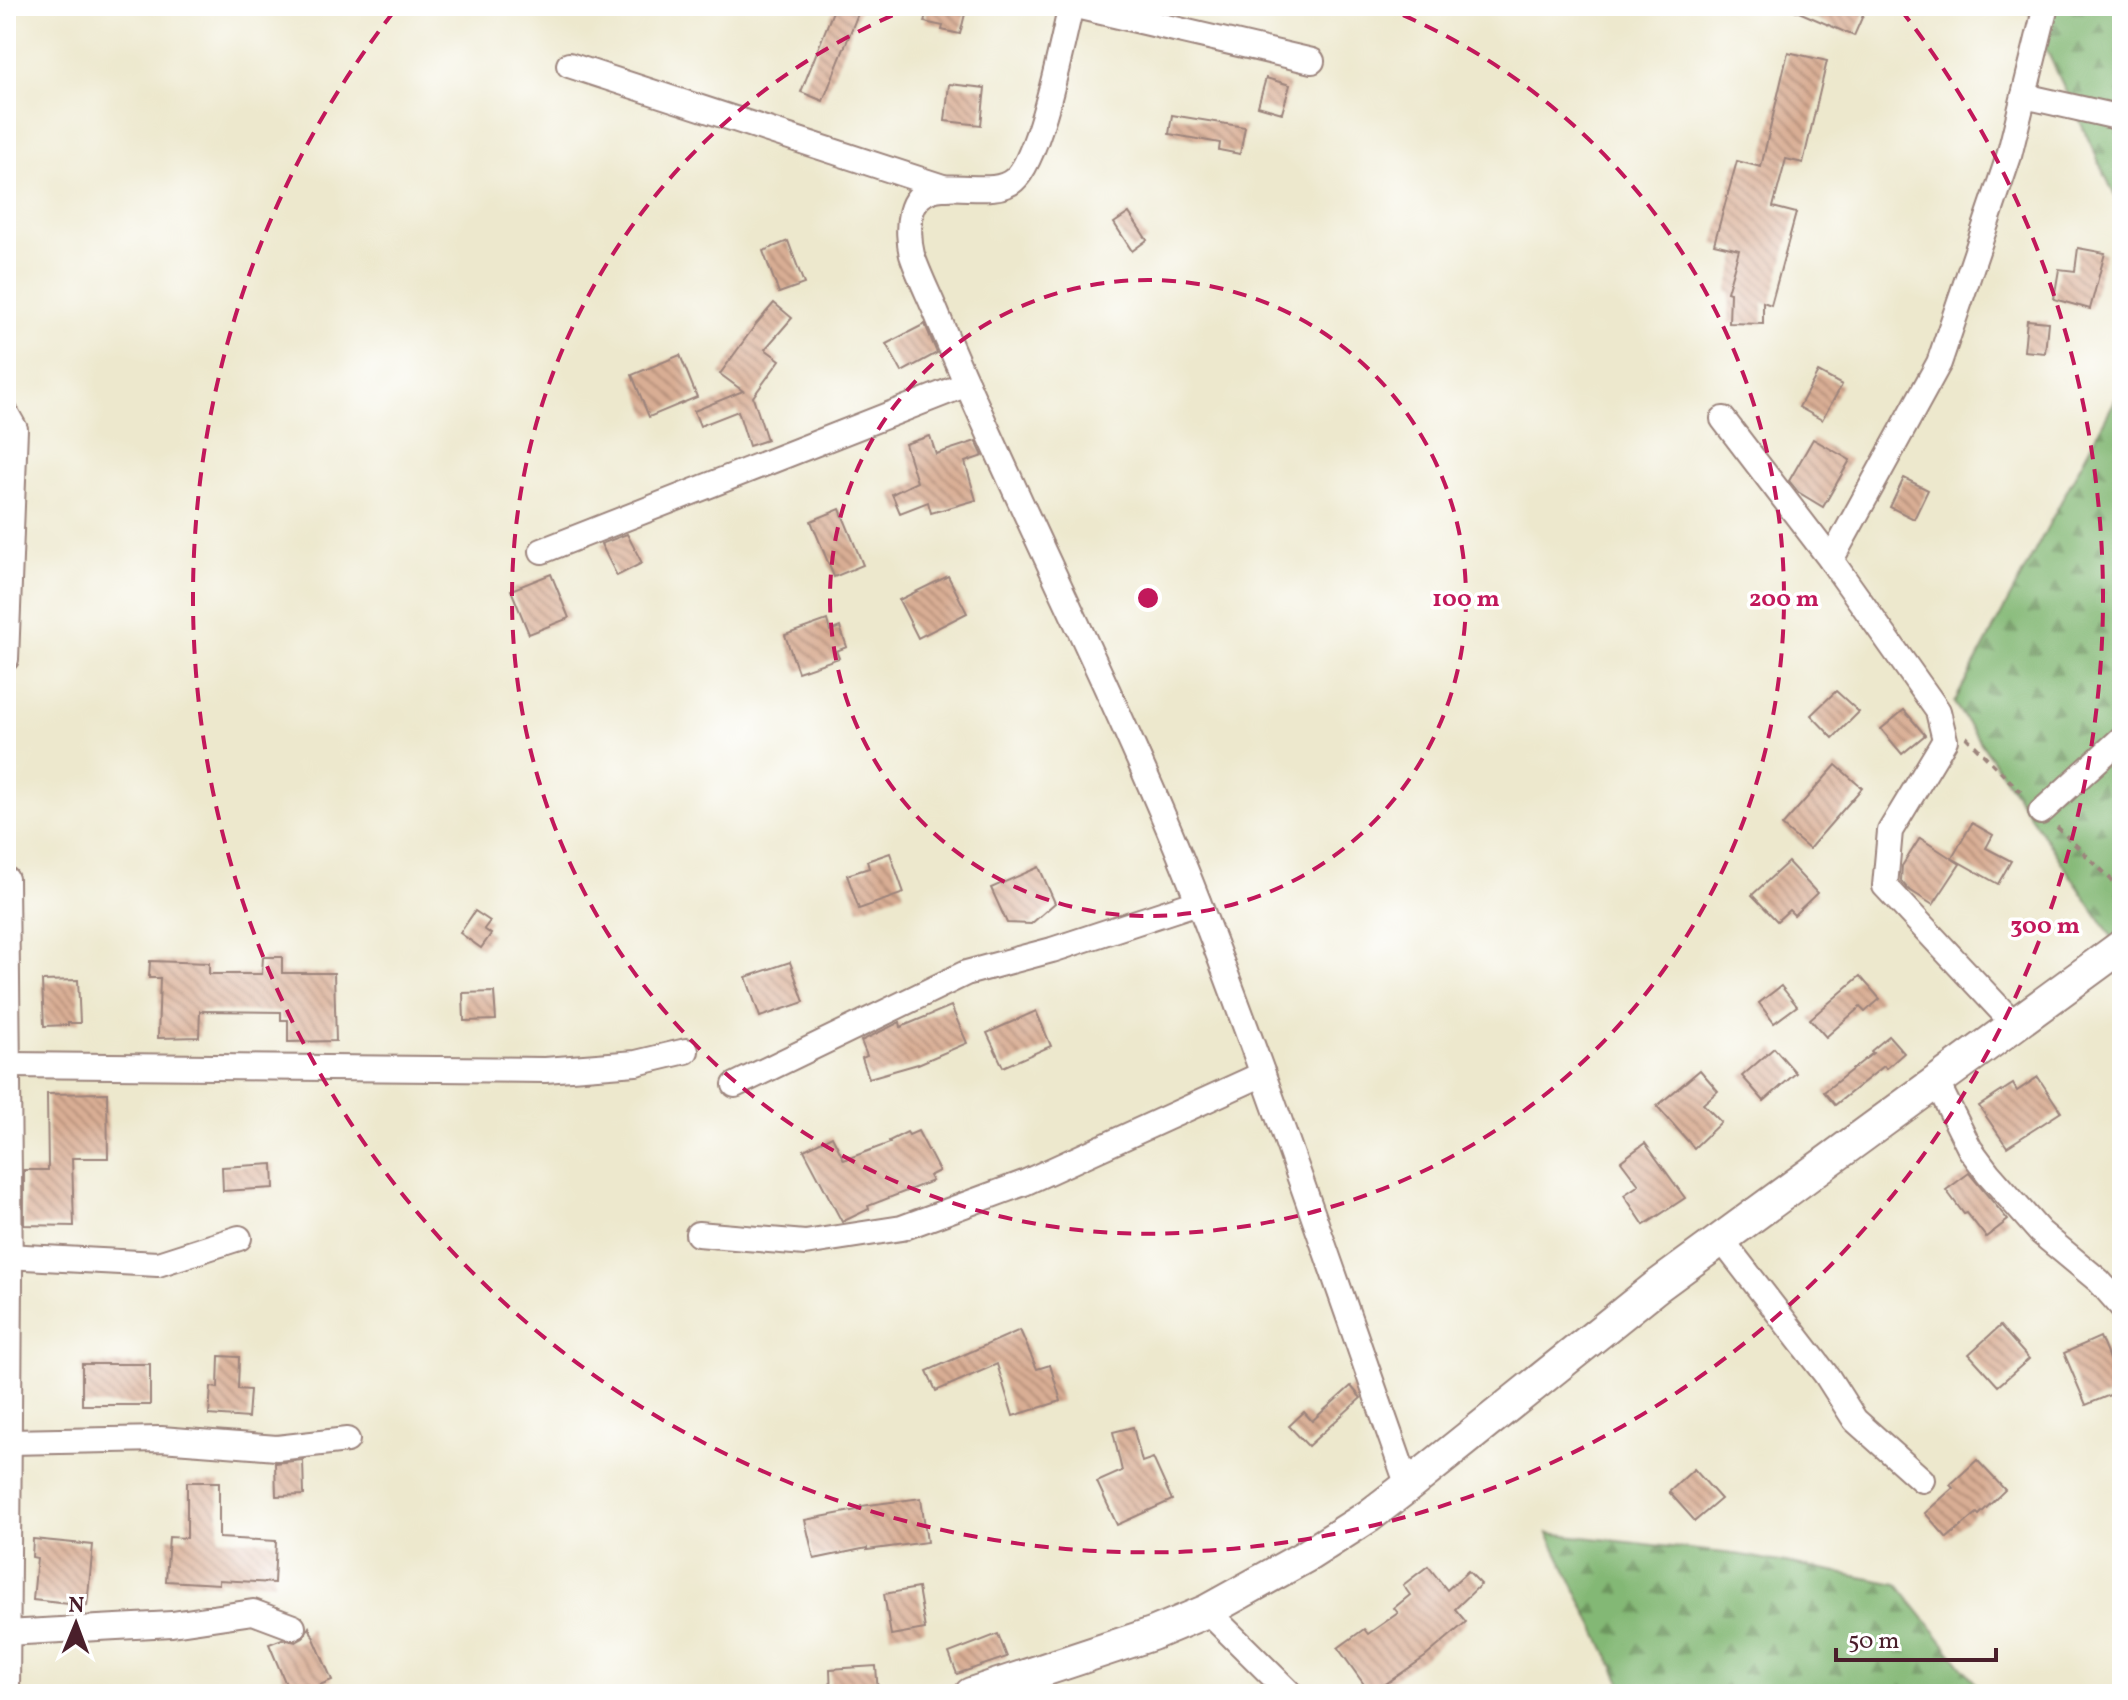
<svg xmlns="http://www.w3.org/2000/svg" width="2128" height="1700" font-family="Vollkorn,serif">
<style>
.forest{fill:url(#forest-firs);stroke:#666c50;stroke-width:2}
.building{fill:url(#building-back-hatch)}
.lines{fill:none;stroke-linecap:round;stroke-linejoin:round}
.minor-casing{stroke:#9c847c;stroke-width:28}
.tertiary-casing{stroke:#9c847c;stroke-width:36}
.path{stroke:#9c847c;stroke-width:4;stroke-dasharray:6 6;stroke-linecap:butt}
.minor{stroke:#fff;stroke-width:24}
.tertiary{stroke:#fff;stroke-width:32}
.ring{fill:none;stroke:#c2185b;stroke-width:4;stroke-dasharray:14 10}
.centre{fill:#c2185b;stroke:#fff;stroke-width:4}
.ring-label{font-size:24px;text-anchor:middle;font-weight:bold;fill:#c2185b;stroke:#fff;stroke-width:7;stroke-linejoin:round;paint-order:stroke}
</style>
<defs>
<pattern id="forest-firs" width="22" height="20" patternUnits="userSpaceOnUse" patternTransform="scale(2)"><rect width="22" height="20" fill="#83b874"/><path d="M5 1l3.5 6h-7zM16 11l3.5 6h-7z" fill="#6d955f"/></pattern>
<pattern id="building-back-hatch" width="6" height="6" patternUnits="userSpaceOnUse" patternTransform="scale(2)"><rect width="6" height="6" fill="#d9ae94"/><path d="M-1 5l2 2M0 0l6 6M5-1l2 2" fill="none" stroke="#b28d79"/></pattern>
</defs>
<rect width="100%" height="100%" fill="#fff"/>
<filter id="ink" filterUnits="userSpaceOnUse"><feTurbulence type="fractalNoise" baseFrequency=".0125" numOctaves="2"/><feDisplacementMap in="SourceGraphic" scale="16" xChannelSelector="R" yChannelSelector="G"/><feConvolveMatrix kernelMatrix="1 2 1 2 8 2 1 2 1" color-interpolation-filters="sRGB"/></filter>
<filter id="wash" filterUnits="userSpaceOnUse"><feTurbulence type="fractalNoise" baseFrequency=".006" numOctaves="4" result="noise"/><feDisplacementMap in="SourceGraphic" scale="32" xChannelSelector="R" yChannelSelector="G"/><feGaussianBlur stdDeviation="1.8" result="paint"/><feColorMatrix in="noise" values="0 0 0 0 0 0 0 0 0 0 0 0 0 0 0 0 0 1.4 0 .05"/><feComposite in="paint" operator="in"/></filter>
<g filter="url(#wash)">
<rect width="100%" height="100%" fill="#ede8cd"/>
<g class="forest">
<polygon points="2026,6 2122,6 2122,211"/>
<polygon points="2122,387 2122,952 1954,703"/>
<polygon points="1548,1533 1742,1555 1897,1584 1984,1694 1624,1694 1626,1692"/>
</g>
<g id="blocks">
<g class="building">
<polygon points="835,6 861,6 823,101 801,92"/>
<polygon points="928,6 967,6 960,34 942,30 943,26 924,22"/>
<polygon points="1785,6 1867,6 1854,36"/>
<polygon points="1788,52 1827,61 1803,163 1786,159 1773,207 1796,213 1771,305 1763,302 1763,324 1729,323 1730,293 1727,292 1739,250 1714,244 1737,161 1761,167"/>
<polygon points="1266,78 1290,85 1282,113 1258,106"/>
<polygon points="949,84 985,88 981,125 945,121"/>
<polygon points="1172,115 1245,127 1240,154 1219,150 1220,143 1169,134"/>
<polygon points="1129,213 1147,240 1132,251 1114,223"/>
<polygon points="788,241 804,284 779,293 763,251"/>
<polygon points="2078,248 2105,253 2090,309 2054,299 2059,269 2075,271"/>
<polygon points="774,303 792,318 765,349 780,360 753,397 767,440 749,446 738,411 700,426 694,411 743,391 720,374 756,324"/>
<polygon points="2027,320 2048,322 2045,353 2024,351"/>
<polygon points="925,324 937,353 902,372 886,344"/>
<polygon points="680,355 697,397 649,417 632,375"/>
<polygon points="1818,372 1842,385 1822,420 1799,407"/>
<polygon points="930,436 936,454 976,441 983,456 965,462 976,500 931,513 928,502 900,513 892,494 917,482 905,444"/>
<polygon points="1813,439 1850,460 1823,507 1798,492 1789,481"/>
<polygon points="1904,478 1928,490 1914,519 1890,507"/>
<polygon points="840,509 863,565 834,577 811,521"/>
<polygon points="627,534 642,563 617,576 601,544"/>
<polygon points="551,574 569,618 529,634 511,590"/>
<polygon points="948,576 967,613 918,638 899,600"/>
<polygon points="827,620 830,631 840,627 847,647 836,651 839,658 798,672 785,635"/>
<polygon points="1836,691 1859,712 1833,738 1811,715"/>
<polygon points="1904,710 1925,735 1902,754 1881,729"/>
<polygon points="1836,765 1862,788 1809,849 1782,826"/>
<polygon points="1972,823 1993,835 1986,848 2011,861 1998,884 1952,858"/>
<polygon points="1920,838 1960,864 1933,905 1908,889 1901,881 1902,866"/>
<polygon points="890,853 904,893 859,909 847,875 869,868 867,861"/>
<polygon points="1788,862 1817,893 1794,915 1789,910 1777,921 1752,895"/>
<polygon points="1039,867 1055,903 1031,924 1007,923 991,888"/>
<polygon points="475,911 490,921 484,929 491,934 481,948 460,933"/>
<polygon points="263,957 282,957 282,973 334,973 336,1041 288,1042 288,1020 281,1020 281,1012 200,1011 199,1037 158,1038 160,978 149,978 150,961 209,963 209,974 262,974"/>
<polygon points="790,962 804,1002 760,1017 746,977"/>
<polygon points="1860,976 1880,999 1865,1012 1860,1007 1826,1037 1810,1019"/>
<polygon points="78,980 80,1023 68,1023 68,1025 44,1026 42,981"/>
<polygon points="1781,986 1797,1006 1774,1023 1759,1003"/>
<polygon points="494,992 496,1020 464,1021 463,993"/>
<polygon points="951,1006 967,1043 918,1064 869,1078 862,1058 867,1056 861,1041 900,1022 901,1027"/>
<polygon points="1036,1011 1051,1046 1003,1067 987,1033"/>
<polygon points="1889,1036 1904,1053 1886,1069 1884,1066 1835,1105 1824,1092 1873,1053 1871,1051"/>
<polygon points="1774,1048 1796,1073 1764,1101 1742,1076"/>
<polygon points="1700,1070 1718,1091 1703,1104 1721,1122 1694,1148 1657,1106"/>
<polygon points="2038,1077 2061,1112 2007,1147 1979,1106 2013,1084 2017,1091"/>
<polygon points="107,1093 108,1158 72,1158 74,1226 24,1225 24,1170 48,1170 47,1094"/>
<polygon points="918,1131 939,1171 929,1176 932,1181 868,1206 869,1209 842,1222 804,1150 832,1136 844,1160 890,1143 889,1141 907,1132 909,1135"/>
<polygon points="1645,1143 1685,1198 1644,1225 1624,1195 1639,1185 1621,1161"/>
<polygon points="273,1164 274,1188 223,1191 222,1167"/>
<polygon points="1969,1173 2008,1220 1986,1237 1967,1213 1964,1214 1946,1190"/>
<polygon points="2000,1326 2029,1359 1998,1386 1969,1354"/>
<polygon points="1020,1330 1037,1369 1050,1365 1061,1401 1013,1416 997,1364 936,1391 927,1371"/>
<polygon points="2100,1337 2122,1390 2086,1405 2064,1353"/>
<polygon points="219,1356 239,1357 238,1389 250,1390 248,1418 209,1415 211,1387 218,1388"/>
<rect x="82" y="1364" width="68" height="41"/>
<polygon points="1351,1386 1361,1398 1308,1446 1289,1426 1304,1412 1312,1421"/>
<polygon points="1133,1427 1142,1462 1153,1458 1172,1500 1117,1525 1097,1482 1122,1471 1113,1432"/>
<polygon points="303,1460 304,1495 276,1496 275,1463"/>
<polygon points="1977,1460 2005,1490 1979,1515 1977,1513 1947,1538 1925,1513 1953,1488 1950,1485"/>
<polygon points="1694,1469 1721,1499 1695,1521 1669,1492"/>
<polygon points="187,1482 219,1482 219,1538 276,1541 274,1583 219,1580 219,1584 166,1581 169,1537 187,1538"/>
<polygon points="921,1498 927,1542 867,1550 867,1548 814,1559 805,1520 862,1509 861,1506"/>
<polygon points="33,1539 93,1545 87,1606 33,1600 37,1558 32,1557"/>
<polygon points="1428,1566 1447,1590 1468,1571 1481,1584 1455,1609 1466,1622 1425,1657 1371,1694 1338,1648 1364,1629 1368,1634 1398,1613 1394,1608 1410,1595 1403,1585"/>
<polygon points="918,1588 925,1629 891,1635 884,1594"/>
<polygon points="309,1627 332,1680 298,1694 290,1694 269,1644 282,1639 296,1642 303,1638"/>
<polygon points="998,1634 1007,1657 957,1674 949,1653"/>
<polygon points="876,1666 878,1694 831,1694 830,1669"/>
</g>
</g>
</g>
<g filter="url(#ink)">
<use href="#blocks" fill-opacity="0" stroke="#9c847c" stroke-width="2"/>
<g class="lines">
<g class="minor-casing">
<g id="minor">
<path d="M1071,6C1062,43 1040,158 1014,180C988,203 922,166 911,213C908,226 909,243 912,255C919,276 930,297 938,317C964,380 992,440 1020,501C1081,634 1145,765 1198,901C1273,1094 1339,1291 1408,1486"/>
<polyline points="1076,6 1312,61"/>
<polyline points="569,65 946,188"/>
<polyline points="2024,96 2122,118"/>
<polyline points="6,413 15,429 6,659"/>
<polyline points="1723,419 1831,560 1938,711 1945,740 1890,831 1885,886 2014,1024"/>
<polyline points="542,551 967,384"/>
<polyline points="1831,560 1939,363 2009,156 2046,6"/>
<polyline points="2041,812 2122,738"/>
<polyline points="6,879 10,1277 7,1694"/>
<polyline points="8,1065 545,1070 636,1063 686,1051"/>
<polyline points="1936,1081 1970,1149 1988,1173 2040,1232 2099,1281 2122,1307"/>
<polyline points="735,1085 966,973 1052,950 1198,902"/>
<polyline points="698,1234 805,1243 902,1228 1024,1183 1263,1074"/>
<polyline points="1721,1239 1827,1376 1855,1420 1922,1480"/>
<polyline points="6,1256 158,1264 239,1238"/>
<polyline points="9,1442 161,1439 277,1448 347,1440"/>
<polyline points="1207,1611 1291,1694"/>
<polyline points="6,1633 172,1624 253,1612 293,1627"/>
</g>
</g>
<g class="tertiary-casing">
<polyline id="tertiary" points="971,1694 1152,1634 1207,1611 1308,1555 1369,1516 1408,1486 1656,1287 2122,946"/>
</g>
<g class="path">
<polyline points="1966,737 2025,796"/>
<polyline points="2057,827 2122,890"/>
</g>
<use href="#minor" class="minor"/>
<use href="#tertiary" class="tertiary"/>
</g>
</g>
<g class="ring">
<circle cx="1148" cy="598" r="318"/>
<path d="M1381 6A636 636 0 1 1 915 6"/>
<path d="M1901 10A955 955 0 1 1 395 10"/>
</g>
<circle cx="1148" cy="598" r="12" class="centre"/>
<g class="ring-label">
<text x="1466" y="606">100 m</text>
<text x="1784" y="606">200 m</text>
<text x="2045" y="933">300 m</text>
</g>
<rect width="2128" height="1700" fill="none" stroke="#fff" stroke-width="32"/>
<g transform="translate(76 1624) rotate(1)" stroke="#ffffff" stroke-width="6" paint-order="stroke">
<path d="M0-6L14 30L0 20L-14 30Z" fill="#4a1f2b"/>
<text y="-12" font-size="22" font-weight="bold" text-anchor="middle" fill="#4a1f2b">N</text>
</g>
<path d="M1836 1648v12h160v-12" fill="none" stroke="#4a1f2b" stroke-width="4"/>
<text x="1848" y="1648" font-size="24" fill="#4a1f2b" stroke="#ffffff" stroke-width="6" paint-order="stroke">50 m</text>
</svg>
